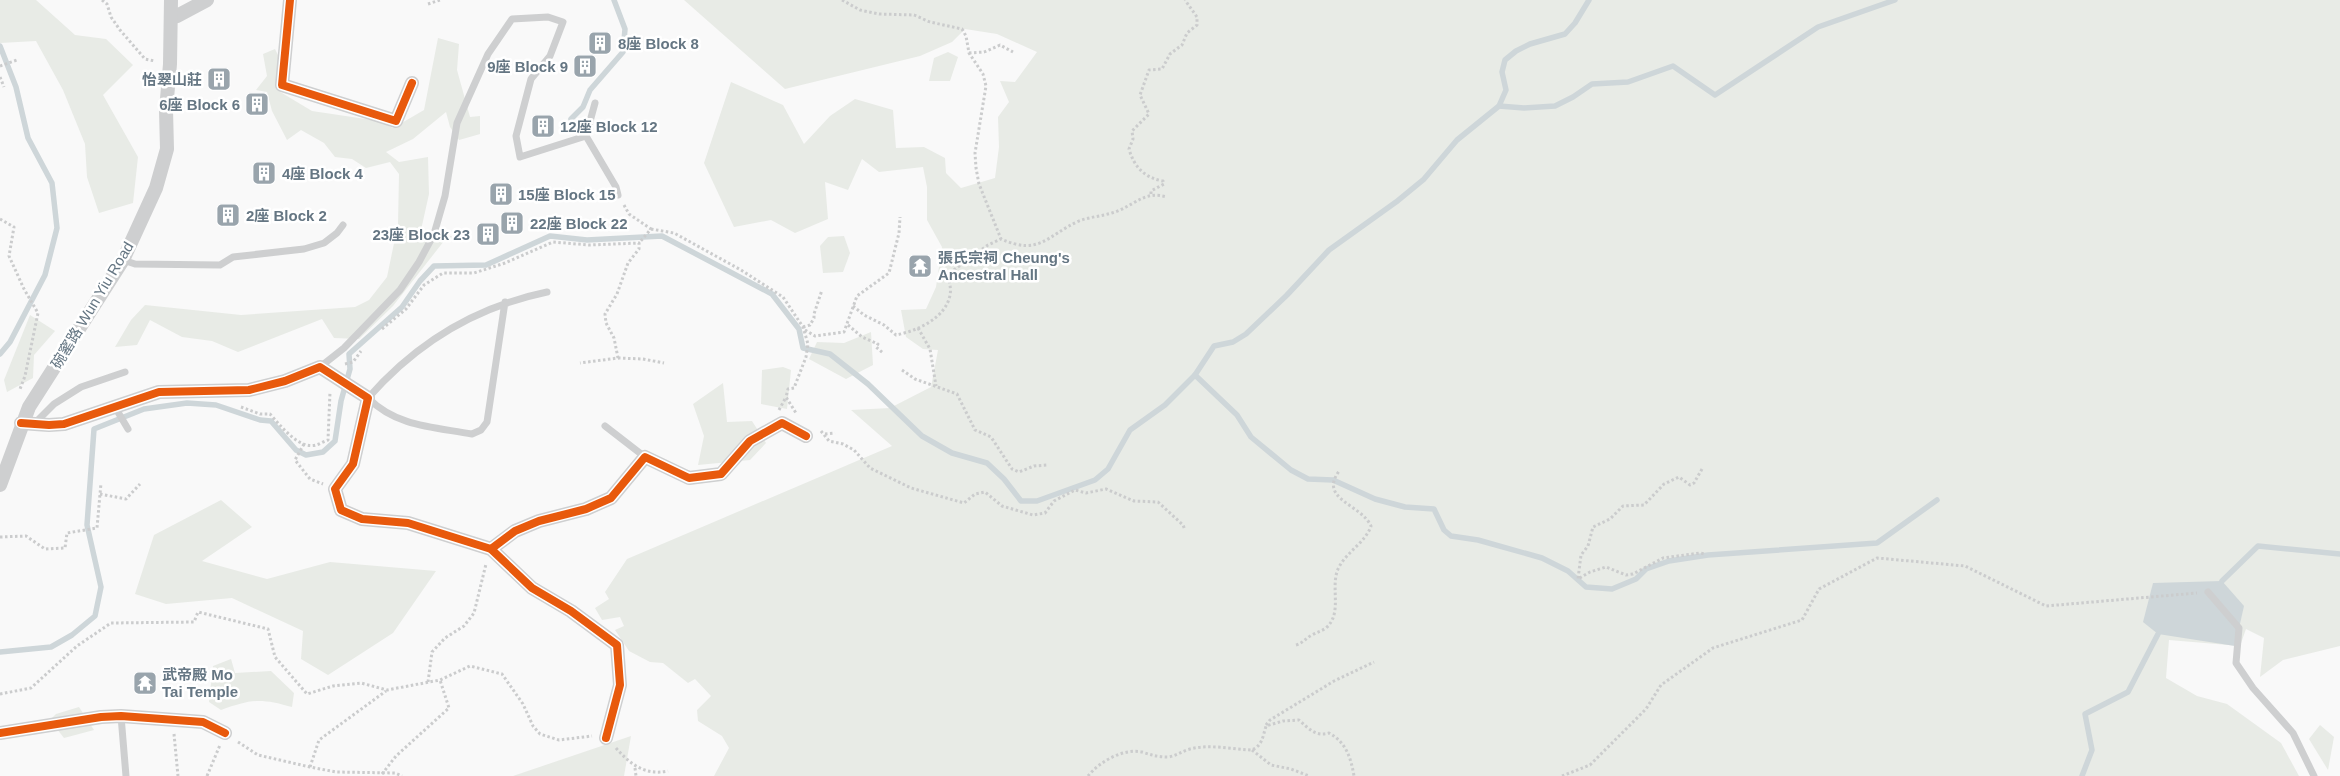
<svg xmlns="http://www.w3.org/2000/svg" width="2340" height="776" font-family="Arial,'Noto Sans TC',sans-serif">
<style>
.green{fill:#e8ebe6}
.water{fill:#ced6d9}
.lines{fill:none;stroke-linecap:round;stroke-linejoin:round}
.stream{stroke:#ced6d9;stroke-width:5.5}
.path{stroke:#cbcccd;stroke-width:3;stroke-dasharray:2.5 2.5;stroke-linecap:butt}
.service{stroke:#cecfd0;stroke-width:7}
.minor{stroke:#cecfd0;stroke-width:14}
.cycleway-casing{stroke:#fff;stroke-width:11}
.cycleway{stroke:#e8590c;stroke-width:8}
.labels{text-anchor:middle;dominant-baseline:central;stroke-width:5;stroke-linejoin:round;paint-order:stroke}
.poi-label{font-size:15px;font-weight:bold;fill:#657683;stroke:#fff;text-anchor:start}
.street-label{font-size:15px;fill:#657683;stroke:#fff}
</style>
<rect width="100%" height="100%" fill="#f9f9f9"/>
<g class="green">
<polygon points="0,0 36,0 75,35 106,39 133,65 103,95 138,157 133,203 99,213 87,177 85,144 63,90 36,41 0,43"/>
<polygon points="684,0 2340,0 2340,646 2283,660 2260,677 2264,638 2246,629 2240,646 2169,640 2166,678 2197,696 2227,704 2281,743 2299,776 714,776 729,748 722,736 698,721 697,710 711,696 695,679 688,683 663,663 650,662 629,651 615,630 624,626 620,617 602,620 595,608 609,599 605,592 627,559 892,446 851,410 890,408 931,387 938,350 923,349 906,337 901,310 926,309 936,287 942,247 927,220 927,187 923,167 879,172 862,159 848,190 825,182 828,219 795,233 771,220 734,227 704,163 731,82 783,105 804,144 830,116 855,99 893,110 896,148 924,147 945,158 946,173 961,188 995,178 999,147 998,117 1009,102 1000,81 1015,82 1037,52 997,34 965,29 952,42 920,56 785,89"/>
<polygon points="438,38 459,44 457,70 470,117 480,116 480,134 459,140 450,127 446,112 413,139 386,152 399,162 428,157 429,194 421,230 460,238 444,241 393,306 359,339 334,338 322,319 238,352 212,341 182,337 150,320 137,345 115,347 131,320 145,305 241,315 355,307 369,300 387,277 398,224 399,174 390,162 366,168 352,159 335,157 324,143 301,130 287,140 272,111 267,92 256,90 267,76 263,54 275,49 280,59 277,90 312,111 379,121 393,128 424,110"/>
<polygon points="948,52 958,57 950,81 929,81 934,58"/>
<polygon points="844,236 850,253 843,272 823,273 820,246 828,237"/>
<polygon points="30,315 55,331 34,355 33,378 7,392 4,380"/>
<polygon points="871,332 873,365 846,379 809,359 817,342 844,343"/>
<polygon points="783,367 791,370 787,409 761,404 762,370"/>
<polygon points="723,383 727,422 752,421 766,443 750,460 698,465 704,436 693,404"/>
<polygon points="221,500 252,527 202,561 267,579 330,562 436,571 393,633 328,675 301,659 303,631 232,598 166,604 135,594 154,535"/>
<path d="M231,659L235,673L271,671L294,693L292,707C261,698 251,699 221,710L209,702L213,666Z"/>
<polygon points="79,707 94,730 64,738 50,720 56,714"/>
<polygon points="2320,725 2334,737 2328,770 2309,739"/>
<polygon points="631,736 624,776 513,776"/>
</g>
<polygon class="water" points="2222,581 2244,606 2235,646 2158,634 2143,622 2153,583"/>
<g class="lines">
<g class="stream">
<polyline points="0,46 16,87 28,138 52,183 57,228 45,275 10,342 0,354"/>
<polyline points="1499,106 1524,108 1555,106 1573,97 1592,84 1628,82 1673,66 1715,95 1818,27 1895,0"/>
<polyline points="571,119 583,107 590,90 623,52 625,29 614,0"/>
<polyline points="1195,375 1237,415 1251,437 1291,470 1308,479 1333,480 1375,499 1405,507 1434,509 1444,530 1451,536 1478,540 1542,558 1568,571 1586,587 1612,589 1636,579 1646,569 1669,561 1708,555 1877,543 1937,500"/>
<polyline points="2222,581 2258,546 2340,554"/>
<polyline points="0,652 51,647 72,635 95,616 101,587 87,525 94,429 144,409 187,403 216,405 260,420 271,421 296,450 306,455 323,452 335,441 341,401 350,369 349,354 402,307 420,281 434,266 486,265 550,236 587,240 662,236 772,294 799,329 803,348 830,354 868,384 922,436 952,453 987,463 1004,479 1021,501 1037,501 1095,480 1108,469 1130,430 1165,405 1195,375 1214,346 1233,342 1246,334 1287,295 1329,250 1396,202 1424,179 1457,140 1499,106 1506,90 1502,72 1505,60 1516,51 1530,44 1565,34 1575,23 1589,0"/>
<polyline points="2082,776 2092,750 2085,714 2128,692 2158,634"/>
</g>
<g class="path">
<polyline points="102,0 107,4 111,17 120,30 145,59 155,61"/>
<polyline points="842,0 860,10 879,14 914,15 930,22 962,29 966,36 969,53 983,74 986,86 975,153 976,168 979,184 1001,239"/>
<polyline points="428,4 440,0"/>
<polyline points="969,53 984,52 1000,45 1013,52"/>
<polyline points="0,66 17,60"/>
<polyline points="0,77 4,87"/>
<path d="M1151,194V191L1164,184L1163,181C1145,178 1134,167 1129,149L1133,139L1132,131L1149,114L1140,95L1149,70L1162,69L1170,54L1182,45L1187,33L1197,25V17L1185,0"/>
<polyline points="624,205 629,214 651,229 639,243"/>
<polyline points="0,219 14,227 9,256 24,289 38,313 25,376 20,389"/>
<polyline points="651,229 674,233 741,270 783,297 803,327 808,344 806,357 794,388 788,389 786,397 796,413"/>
<path d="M853,306L864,315L884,325L896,335C917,331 946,318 950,295C952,287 947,280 951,272L988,245L1001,239C1040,256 1046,236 1079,221C1092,216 1107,216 1120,210C1138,202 1146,191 1167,197"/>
<polyline points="848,325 862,337 878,344 876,347 883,353"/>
<polyline points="803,327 810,325 814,318 814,314 822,290"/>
<polyline points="918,328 930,349 936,386"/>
<polyline points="382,329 406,309 424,285 443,273 474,273 505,263 553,242 589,245 639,243 639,249 628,263 617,294 605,314 606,323 614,338 618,358 580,363"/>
<polyline points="805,330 815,336 844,332 857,296 889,273 899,233 900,217"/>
<polyline points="618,358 643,359 664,363"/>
<polyline points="345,364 353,362 361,351"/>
<polyline points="902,370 915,379 957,394 975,430 991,437 1012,469 1019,472 1034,466 1047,465"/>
<path d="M241,407L260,414H270C280,425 299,450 316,445C320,444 324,441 328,440L330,392"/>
<polyline points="779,410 786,397"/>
<polyline points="821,431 829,441 843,444 854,450 870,468 911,488 964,503 975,494 985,492 1002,506 1033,515 1045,513 1054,501 1075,490 1086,493 1106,489 1134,501 1158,502 1183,525 1185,530"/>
<polyline points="825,434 835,433"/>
<polyline points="304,444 295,460 310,479 323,484"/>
<polyline points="1702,469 1694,483 1690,485 1679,477 1664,484 1644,505 1623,506 1610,519 1593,527 1588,546 1581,555 1578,579 1590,572 1606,567 1626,575 1633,574 1663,558 1700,553 1705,554"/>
<polyline points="100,494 126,499 140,484"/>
<polyline points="0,537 26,536 45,549 65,548 67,533 97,528 101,483"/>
<path d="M1296,645C1303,643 1306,638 1312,635C1317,632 1322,631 1326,628C1343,613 1330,588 1338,569C1346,552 1366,542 1371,526C1361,504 1317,499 1340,470"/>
<polyline points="428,682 432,652 445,638 464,626 474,613 486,564"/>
<polyline points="0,694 31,688 77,646 111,623 194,622 198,612 268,629 275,657 307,694 333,686 361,683 387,690 440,680 470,666 502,674 523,704 533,726 540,734 559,740 592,736"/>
<polyline points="1266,725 1270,720 1334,681 1374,662"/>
<polyline points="174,734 178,776"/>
<polyline points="238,742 258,755 310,767 336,772 395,773 402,776"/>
<path d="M616,748C630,764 645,776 668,771"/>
<polyline points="1252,750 1271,765 1291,769 1309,776"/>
<polyline points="310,767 319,740 386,691"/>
<polyline points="635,768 636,776"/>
<polyline points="382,774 396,756 449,708 440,680"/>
<polyline points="207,776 220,745"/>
<path d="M1088,776C1099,762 1123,748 1142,752C1151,755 1158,757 1168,757C1176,756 1182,751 1190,749C1209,744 1231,749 1251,750C1262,747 1263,736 1266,726L1283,721L1299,720C1309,729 1316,737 1329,733C1346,742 1351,758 1354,776"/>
<polyline points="1562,776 1590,765 1646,709 1661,685 1713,648 1802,620 1819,589 1877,558 1965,566 2046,606 2197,593"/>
</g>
<g class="service">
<polyline points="586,136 616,187 618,195"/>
<polyline points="123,260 135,264 220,265 233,257 304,249 324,243 337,233 343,225"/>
<path d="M505,302L487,422L481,430L472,434C434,427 397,427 368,398C416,343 475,307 547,292"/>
<polyline points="320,367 344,348 400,290 419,262 434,234 445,196 457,123 488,54 512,19 548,17 563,22 550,56 531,79 516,136 520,157 586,136 595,103"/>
<polyline points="115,407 128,429"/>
<polyline points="34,424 54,404 81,387 125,372"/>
<polyline points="605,426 645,457"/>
<polyline points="2208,592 2239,628 2236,663 2253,688 2293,733 2314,776"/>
<polyline points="121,716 126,776"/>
</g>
<g class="minor">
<polyline points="290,0 282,85 396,121 412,83"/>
<polyline points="171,17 177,16 207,0"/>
<polyline points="21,423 49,425 64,424 159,392 249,390 285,381 320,367 368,398 353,464 335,489 341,510 362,519 408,523 491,549 532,588 571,611 617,645 620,685 606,738"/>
<polyline points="0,485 29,407 123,260 156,188 167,149 166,110 170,64 171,0"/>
<polyline points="491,549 515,531 539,521 586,509 611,498 645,457 689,478 721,474 750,441 782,423 806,436"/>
<polyline points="0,733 101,717 121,716 203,722 225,733"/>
</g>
<g class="cycleway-casing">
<g id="cycleway">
<polyline points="290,0 282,85 396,121 412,83"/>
<polyline points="21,423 49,425 64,424 159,392 249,390 285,381 320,367 368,398 353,464 335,489 341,510 362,519 408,523 491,549 532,588 571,611 617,645 620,685 606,738"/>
<polyline points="491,549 515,531 539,521 586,509 611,498 645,457 689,478 721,474 750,441 782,423 806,436"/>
<polyline points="0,733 101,717 121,716 203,722 225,733"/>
</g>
</g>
<use href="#cycleway" class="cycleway"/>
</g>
<defs>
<g id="building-square" transform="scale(1.25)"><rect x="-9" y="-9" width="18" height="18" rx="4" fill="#99a4ac" stroke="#fff"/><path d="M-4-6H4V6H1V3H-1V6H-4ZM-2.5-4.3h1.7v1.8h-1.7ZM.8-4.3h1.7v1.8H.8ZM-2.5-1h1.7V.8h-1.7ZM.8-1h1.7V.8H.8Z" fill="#fff"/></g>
<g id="temple-square" transform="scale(1.25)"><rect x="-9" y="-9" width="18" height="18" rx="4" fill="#99a4ac" stroke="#fff"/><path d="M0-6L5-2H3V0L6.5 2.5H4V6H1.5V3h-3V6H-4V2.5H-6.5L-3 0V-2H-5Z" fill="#fff"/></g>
</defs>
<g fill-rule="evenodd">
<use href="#building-square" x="600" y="43"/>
<use href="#building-square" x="585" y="66"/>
<use href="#building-square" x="219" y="79"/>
<use href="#building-square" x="257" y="104"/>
<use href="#building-square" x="543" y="126"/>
<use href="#building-square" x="264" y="173"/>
<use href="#building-square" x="501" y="194"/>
<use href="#building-square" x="228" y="215"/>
<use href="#building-square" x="512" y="223"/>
<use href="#building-square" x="488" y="234"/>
<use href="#temple-square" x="920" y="266"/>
<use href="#temple-square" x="145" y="683"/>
</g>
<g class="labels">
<g class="poi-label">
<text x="618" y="43">8座 Block 8</text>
<text x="568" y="66" text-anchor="end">9座 Block 9</text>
<text x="202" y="79" text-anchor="end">怡翠山莊</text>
<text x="240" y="104" text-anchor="end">6座 Block 6</text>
<text x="560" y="126">12座 Block 12</text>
<text x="282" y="173">4座 Block 4</text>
<text x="518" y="194">15座 Block 15</text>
<text x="246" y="215">2座 Block 2</text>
<text x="530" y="223">22座 Block 22</text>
<text x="470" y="234" text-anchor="end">23座 Block 23</text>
<text x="938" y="257">張氏宗祠 Cheung's<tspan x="938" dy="17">Ancestral Hall</tspan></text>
<text x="162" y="674">武帝殿 Mo<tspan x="162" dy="17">Tai Temple</tspan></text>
</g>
<g class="street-label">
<text transform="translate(92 305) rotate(-59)">碗窰路 Wun Yiu Road</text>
</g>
</g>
</svg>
